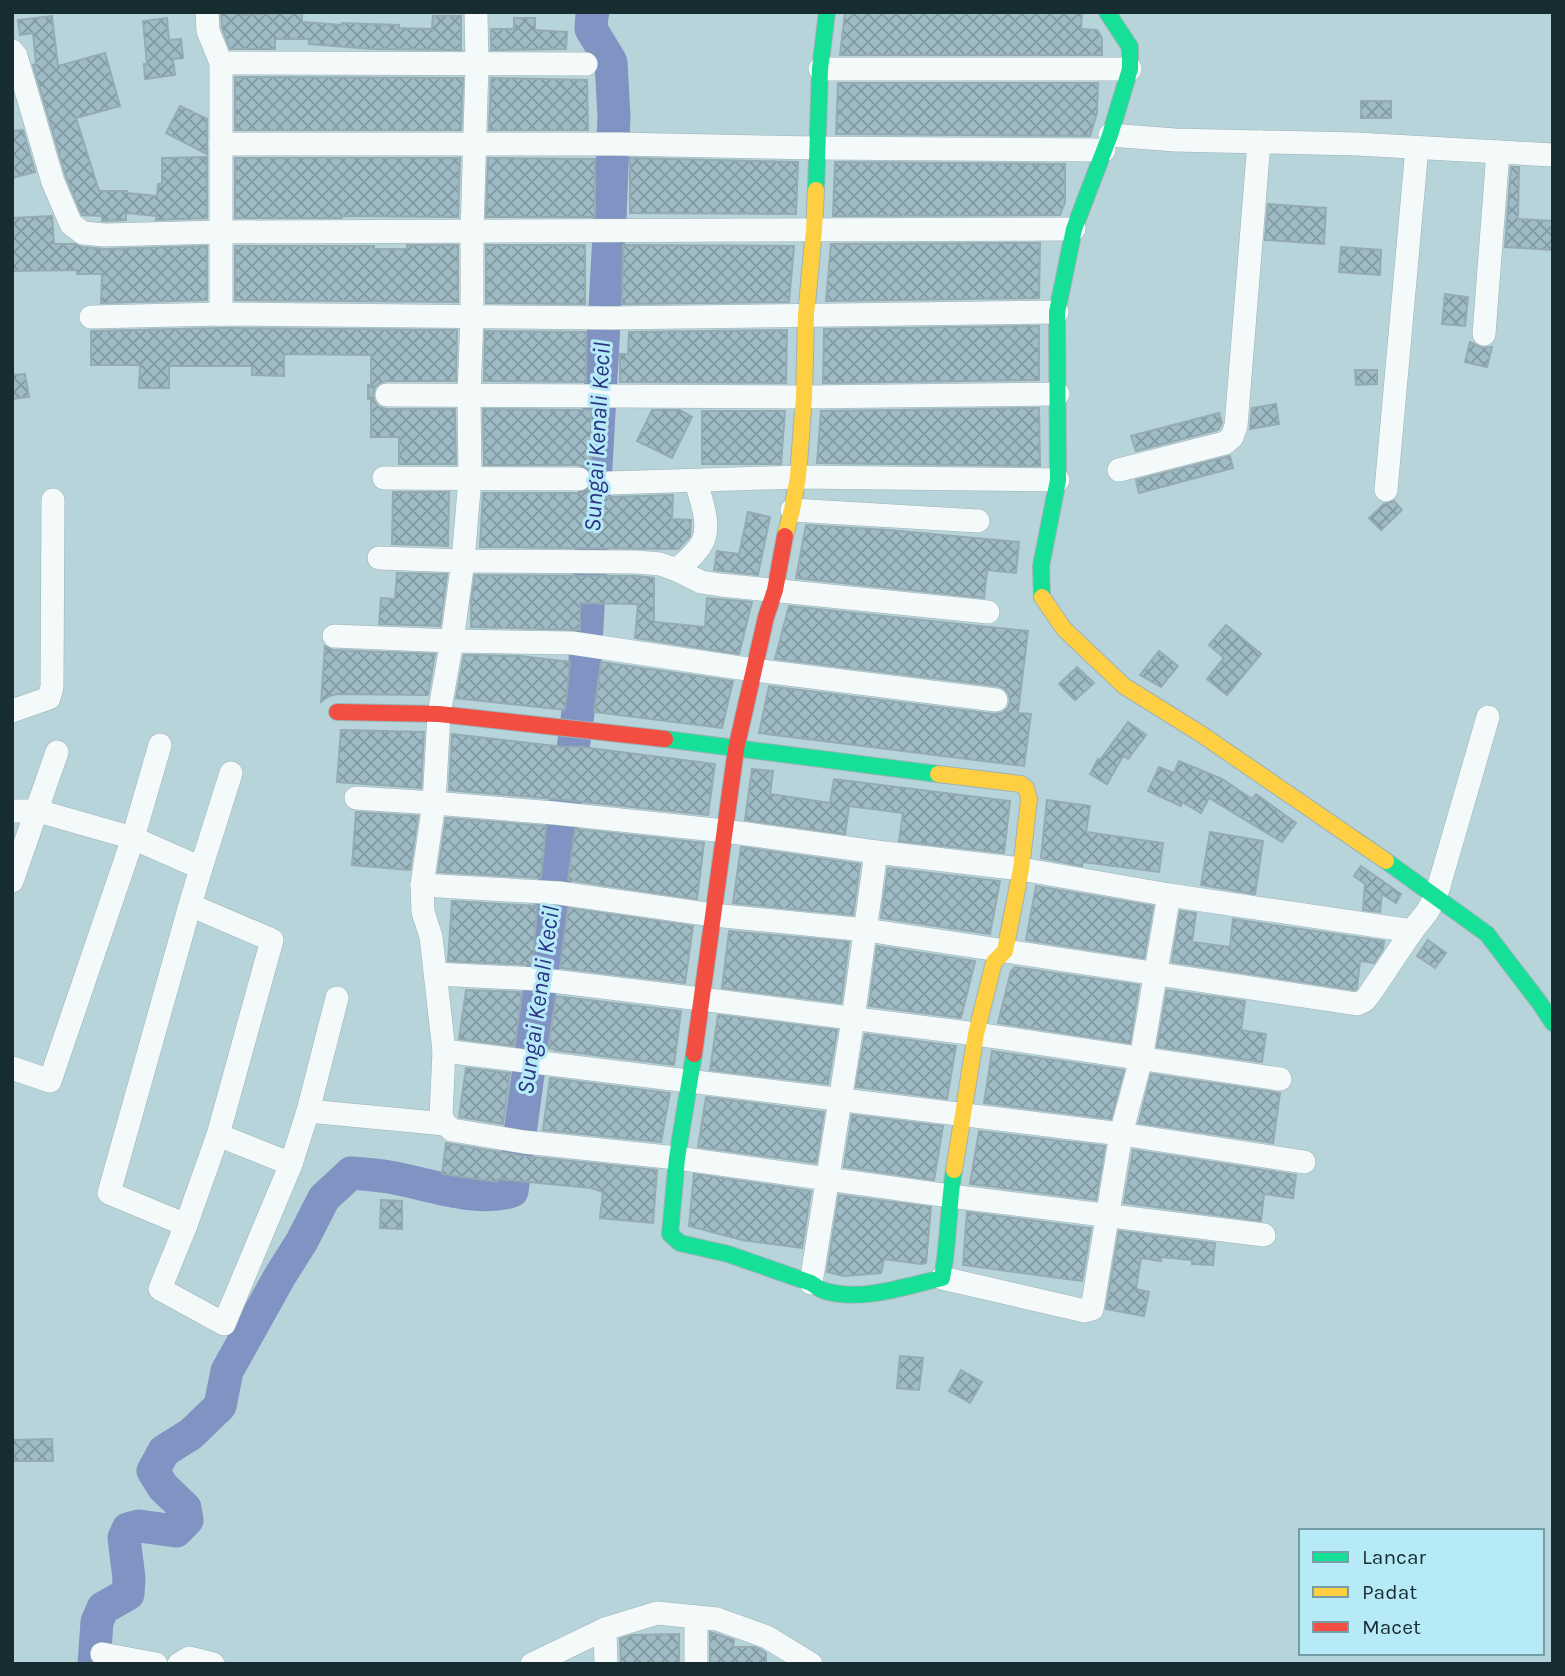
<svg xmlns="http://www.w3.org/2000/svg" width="1565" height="1676" font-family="Karla,sans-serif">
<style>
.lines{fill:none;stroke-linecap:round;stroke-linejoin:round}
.river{stroke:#8093c3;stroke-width:33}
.building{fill:url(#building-cross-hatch);stroke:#95aab1;stroke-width:2}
.street-casing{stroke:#9cb2b7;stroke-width:24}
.fast-casing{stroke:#9cb2b7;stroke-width:18}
.slow-casing{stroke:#9cb2b7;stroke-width:18}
.jam-casing{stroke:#9cb2b7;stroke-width:18}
.street{stroke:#f4f9f9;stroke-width:23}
.fast{stroke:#16e098;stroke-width:16}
.slow{stroke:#ffcf43;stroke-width:16}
.jam{stroke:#f24e42;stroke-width:16}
.labels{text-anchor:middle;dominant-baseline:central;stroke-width:6;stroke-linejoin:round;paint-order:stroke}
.water-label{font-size:24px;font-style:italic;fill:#2c3484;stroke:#b5eaf6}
</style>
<defs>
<pattern id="building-cross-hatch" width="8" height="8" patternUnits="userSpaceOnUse" patternTransform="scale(1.75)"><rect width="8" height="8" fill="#9fbcc6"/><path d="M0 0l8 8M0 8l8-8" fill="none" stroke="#8199a1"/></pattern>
</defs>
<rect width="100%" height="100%" fill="#b7d4da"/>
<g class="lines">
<path class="river" d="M94,1664L97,1622L103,1608L128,1594L129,1578L124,1538L128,1529L139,1526L176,1531L187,1520L185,1508L163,1487L153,1471L164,1451L191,1434L220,1406L227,1371L280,1276L302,1241L324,1198L351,1173C364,1174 377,1175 389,1177C425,1183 478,1203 512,1191L585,662L610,218L614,116L611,62L591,29L592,15L593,12"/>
</g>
<g class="building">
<polygon points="221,12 241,12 241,15 302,12 302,22 342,25 342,23 399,25 399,28 432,29 433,16 461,16 461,50 373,49 309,44 309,39 275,39 275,49 230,49 222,28"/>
<polygon points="845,12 1082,12 1081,29 1097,30 1102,38 1102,55 840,55"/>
<polygon points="52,16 58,66 105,53 120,106 76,118 99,191 127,191 127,193 157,196 158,184 162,184 162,158 207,157 207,218 156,220 157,216 126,213 126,220 105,221 102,221 102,216 82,215 66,177 33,65 36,64 33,33 20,35 18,20"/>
<polygon points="167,18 169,40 181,39 183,58 173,59 175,75 145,79 144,64 147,64 143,21"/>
<polygon points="514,18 535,18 535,30 567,32 566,49 491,50 491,29 514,29"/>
<polygon points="235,77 463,78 461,130 235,130"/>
<polygon points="491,78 587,80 588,130 489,130"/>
<polygon points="838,83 1098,83 1097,113 1090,136 836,134"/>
<rect x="1361" y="101" width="30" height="17"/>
<polygon points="180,106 207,119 207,154 166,133"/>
<polygon points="23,130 35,172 12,178 12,131"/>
<polygon points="235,158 460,158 458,217 342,216 342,218 235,218"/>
<polygon points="488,158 595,159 595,217 486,217"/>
<polygon points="630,158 798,162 796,214 630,213"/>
<polygon points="835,162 1065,164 1065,202 1060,215 833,216"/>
<polygon points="1511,167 1519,167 1518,219 1553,221 1552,250 1505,247"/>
<polygon points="1268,204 1326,208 1324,244 1265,240"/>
<polygon points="52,216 54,244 75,244 82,247 105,249 207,246 207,300 101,303 102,274 77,274 77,270 12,271 12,218"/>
<polygon points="1040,243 1039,298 826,301 831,244"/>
<polygon points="407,245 458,245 458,302 235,300 235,246 374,246 374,249 407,249"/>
<polygon points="486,245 585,245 585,304 486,303"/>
<polygon points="623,245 794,246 789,302 622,304"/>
<polygon points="1341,247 1381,250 1380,275 1339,272"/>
<polygon points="1445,294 1468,297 1465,326 1442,324"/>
<polygon points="1039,326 1039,380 823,383 824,329"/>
<polygon points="221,328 457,330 456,381 386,381 380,383 375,387 373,396 375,402 379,407 386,409 455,409 456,464 399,464 399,437 371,437 371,399 368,399 368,385 371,385 371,355 284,354 284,376 252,375 252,366 169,366 169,388 139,388 140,365 91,365 91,331"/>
<polygon points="787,330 786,383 620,382 620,354 628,354 629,332"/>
<polygon points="485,331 586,332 586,382 484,381"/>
<polygon points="1470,342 1482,348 1492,347 1487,367 1465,362"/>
<polygon points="1355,370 1377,370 1377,384 1356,385"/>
<polygon points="25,374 29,397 12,399 12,375"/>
<polygon points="1276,404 1279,424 1250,429 1252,408"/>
<polygon points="1039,408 1040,466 817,463 821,411"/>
<polygon points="483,409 591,410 591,472 585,467 579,465 484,465"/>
<polygon points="652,410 680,410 692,417 672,458 637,441"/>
<polygon points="702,411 785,411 781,464 702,464"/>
<polygon points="1219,413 1222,423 1218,430 1136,451 1131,436"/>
<polygon points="1230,456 1233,468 1139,493 1136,480"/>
<polygon points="591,487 591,489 597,489 602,495 609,497 673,495 672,519 691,520 690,536 678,549 480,547 483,493 579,493 585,491"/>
<polygon points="393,492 449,492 448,546 392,544"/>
<polygon points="1394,501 1402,510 1381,530 1369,518 1384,504"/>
<polygon points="748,512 770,517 758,575 714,570 717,551 739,554"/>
<polygon points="806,525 889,530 1019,542 1016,573 987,570 984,598 796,578"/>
<polygon points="397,573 447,574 440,626 379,624 381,598 395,599"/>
<polygon points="475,575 636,576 654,578 654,622 705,627 707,598 752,602 739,654 635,638 638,604 580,603 580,630 471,627 471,602"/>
<polygon points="789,606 1028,631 1018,713 1031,714 1024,766 759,733 769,686 994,714 1002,713 1008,708 1010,702 1009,694 1004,688 998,686 775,659"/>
<polygon points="1226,625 1261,654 1227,695 1207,679 1224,658 1209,645"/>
<polygon points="325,646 333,650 435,654 428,695 337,694 329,696 321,702"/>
<polygon points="1159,651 1178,666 1161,687 1140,675"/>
<polygon points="464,655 520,656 570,662 565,710 456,698"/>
<polygon points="601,662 733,681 722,728 594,712"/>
<polygon points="1077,667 1094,683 1075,700 1059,684"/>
<polygon points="1128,722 1146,735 1128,759 1123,756 1107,784 1090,774 1098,759 1100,760"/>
<polygon points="341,730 424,732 421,788 337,782"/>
<polygon points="452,734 564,747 582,747 715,764 708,815 555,799 449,790"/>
<polygon points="1179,761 1222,779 1252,799 1256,794 1296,823 1282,842 1209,798 1201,813 1182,802 1181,806 1148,791 1159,767 1174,773"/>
<polygon points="752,769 773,771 770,794 830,803 834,779 1010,801 1004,853 899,841 903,813 849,806 845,834 745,820"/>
<polygon points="1047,800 1090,806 1086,832 1163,843 1159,872 1083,862 1082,866 1041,858"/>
<polygon points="356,812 418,816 410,870 352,865"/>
<polygon points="446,818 546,826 541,878 438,872"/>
<polygon points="575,829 704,843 697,899 568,880"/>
<polygon points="1210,832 1263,841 1255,894 1201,885"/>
<polygon points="741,847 860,864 853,915 733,903"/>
<polygon points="1361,866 1401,894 1396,903 1382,894 1380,912 1363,910 1365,884 1354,876"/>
<polygon points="888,868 1000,881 990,934 881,918"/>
<polygon points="1036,886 1153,906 1144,958 1026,940"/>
<polygon points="452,901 537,906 533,965 448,961"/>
<polygon points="568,908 693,926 685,983 560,968"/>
<polygon points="1180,911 1196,913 1192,942 1230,947 1233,919 1384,941 1383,949 1374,963 1360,961 1357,988 1355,990 1172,962"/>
<polygon points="729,931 849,942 841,1003 722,988"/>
<polygon points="1428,940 1446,953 1435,968 1417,956"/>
<polygon points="877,946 975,961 961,1018 869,1006"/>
<polygon points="1015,967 1139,985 1130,1043 998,1023 1011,971"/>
<polygon points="466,990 522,992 515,1046 459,1039"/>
<polygon points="1167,990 1245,1001 1241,1030 1266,1034 1262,1062 1157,1047"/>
<polygon points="556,996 681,1011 674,1065 554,1050 554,1049 548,1048"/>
<polygon points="718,1015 837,1030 828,1084 710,1070"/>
<polygon points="865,1034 956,1046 947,1099 856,1087"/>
<polygon points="992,1051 1124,1070 1111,1119 984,1103"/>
<polygon points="466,1068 510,1073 503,1124 459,1117"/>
<polygon points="1151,1074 1280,1093 1273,1143 1139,1123"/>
<polygon points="550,1078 670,1093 661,1142 543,1130"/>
<polygon points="706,1097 824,1112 816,1163 698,1147"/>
<polygon points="852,1115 943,1126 934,1180 844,1167"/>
<polygon points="979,1131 1105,1146 1096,1200 970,1184"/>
<polygon points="446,1143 523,1156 657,1170 653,1223 600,1218 603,1192 591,1188 498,1179 497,1182 442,1174"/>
<polygon points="1133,1150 1296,1175 1293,1198 1264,1194 1261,1221 1124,1203"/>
<polygon points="694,1174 811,1191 802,1248 742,1240 689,1226"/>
<polygon points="839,1195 931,1207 926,1263 921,1264 884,1259 881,1273 844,1276 827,1272"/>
<polygon points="381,1200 402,1201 402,1229 380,1228"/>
<polygon points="967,1212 1091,1228 1082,1281 963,1265"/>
<polygon points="1119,1231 1215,1243 1213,1265 1192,1264 1192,1260 1161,1257 1161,1261 1141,1258 1136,1289 1149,1292 1144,1316 1106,1309"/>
<polygon points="900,1356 923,1358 919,1390 897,1388"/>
<polygon points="961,1370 982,1382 970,1403 949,1391"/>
<polygon points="52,1439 53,1461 14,1461 13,1440"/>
<polygon points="710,1632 734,1640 733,1647 755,1647 761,1650 766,1653 766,1664 710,1664"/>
<polygon points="679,1634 679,1664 621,1664 620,1639 633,1635"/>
</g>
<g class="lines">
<g class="street-casing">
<g id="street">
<polyline points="207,12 208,31 221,63 221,314"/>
<polyline points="476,12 477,65 472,232 472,317 469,395 470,478 463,561 452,641 439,714 434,803 422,885 423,912 431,937 444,1051 441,1116 445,1124 452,1130 524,1142 677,1158 950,1196 1264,1235"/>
<polyline points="12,51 16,56 53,182 71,224 83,233 105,235 220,232 1074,229"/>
<polyline points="221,63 586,64"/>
<polyline points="820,69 1130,69"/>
<polyline points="1110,135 1175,140 1357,144 1553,155"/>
<polyline points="221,144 618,144 816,148 1104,150"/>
<polyline points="91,317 221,314 610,318 1057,312"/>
<polyline points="1484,334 1498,152"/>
<polyline points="387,395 804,397 1058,394"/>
<polyline points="1119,470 1225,443 1232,437 1236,426 1259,142"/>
<polyline points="384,478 579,479"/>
<polyline points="609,483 798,477 1058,480"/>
<polyline points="1386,490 1417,148"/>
<polyline points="792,510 978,521"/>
<polyline points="379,558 463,561 637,562 660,564 677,570 701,582 721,585 988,612"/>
<path d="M677,570C686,561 698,552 703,541C711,523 700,498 696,481"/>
<polyline points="334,636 452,641 572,643 754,670 996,700"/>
<polyline points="12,711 49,698 52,687 53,500"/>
<polyline points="356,798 434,803 554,813 725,831 876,852 1021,869 1169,895 1412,931"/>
<polyline points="12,811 38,811 133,838 201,868 190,905 109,1193 186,1225 218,1135 272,940 190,905"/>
<polyline points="201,868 231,773"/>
<polyline points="12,881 57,752"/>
<polyline points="422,885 559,893 713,915 866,930 1357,1004 1364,1001 1369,995 1412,931 1427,912 1436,896 1488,717"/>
<polyline points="436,974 536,979 701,999 976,1034 1280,1079"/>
<polyline points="444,1051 1121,1134 1304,1162"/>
<polyline points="12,1068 50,1081 133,838 160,745"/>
<polyline points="308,1111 337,998"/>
<polyline points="218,1135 291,1164"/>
<polyline points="186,1225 160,1289 224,1324 291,1164 308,1111 445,1124"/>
<polyline points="942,1278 1085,1311 1092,1309 1121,1134 1141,1059 1169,895"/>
<polyline points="811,1283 853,1019 876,852"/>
<polyline points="696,1617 696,1664"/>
<polyline points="605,1629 606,1664"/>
<polyline points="102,1654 156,1664"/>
<polyline points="179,1664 189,1658 213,1664"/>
<polyline points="532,1664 605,1629 657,1613 717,1619 767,1637 811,1664"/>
</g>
</g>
<g class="fast-casing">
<g id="fast">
<polyline points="816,190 820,69 827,12"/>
<polyline points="1042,597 1041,566 1058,480 1057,312 1074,229 1110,135 1130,69 1130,47 1107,12"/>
<polyline points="665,739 938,774"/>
<polyline points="1386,861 1487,934 1539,1002 1553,1023"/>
<path d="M694,1054L677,1158L670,1234L680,1243L728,1254L811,1283C816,1286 820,1290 825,1291C863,1302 906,1286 942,1278C949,1242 948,1206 954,1170"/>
</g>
</g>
<g class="slow-casing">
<g id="slow">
<polyline points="785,536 792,510 798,477 804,397 806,315 814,230 816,190"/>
<polyline points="1042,597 1064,629 1124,686 1201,734 1386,861"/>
<polyline points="938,774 1021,784 1026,788 1029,799 1021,869 1005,951 994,962 976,1034 954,1170"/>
</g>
</g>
<g class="jam-casing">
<g id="jam">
<polyline points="337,712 439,714 665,739"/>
<polyline points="694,1054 736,749 766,617 775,590 785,536"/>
</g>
</g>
<use href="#street" class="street"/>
<use href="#fast" class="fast"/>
<use href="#slow" class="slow"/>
<use href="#jam" class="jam"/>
</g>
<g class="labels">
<g class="water-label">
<text transform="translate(597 437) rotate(-87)">Sungai Kenali Kecil</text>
<text transform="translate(538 1000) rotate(-82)">Sungai Kenali Kecil</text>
</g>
</g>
<rect width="1565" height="1676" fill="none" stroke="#172c31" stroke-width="28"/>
<rect x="1299" y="1529" width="245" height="126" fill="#b5eaf6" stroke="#769ea7" stroke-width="2"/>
<rect x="1313" y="1552" width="35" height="10" fill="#16e098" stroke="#769ea7" stroke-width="2"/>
<text x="1362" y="1564" font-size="21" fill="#172c31">Lancar</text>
<rect x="1313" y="1587" width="35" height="10" fill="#ffcf43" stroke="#769ea7" stroke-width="2"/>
<text x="1362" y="1599" font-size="21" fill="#172c31">Padat</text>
<rect x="1313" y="1622" width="35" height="10" fill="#f24e42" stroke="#769ea7" stroke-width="2"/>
<text x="1362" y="1634" font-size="21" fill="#172c31">Macet</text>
</svg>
